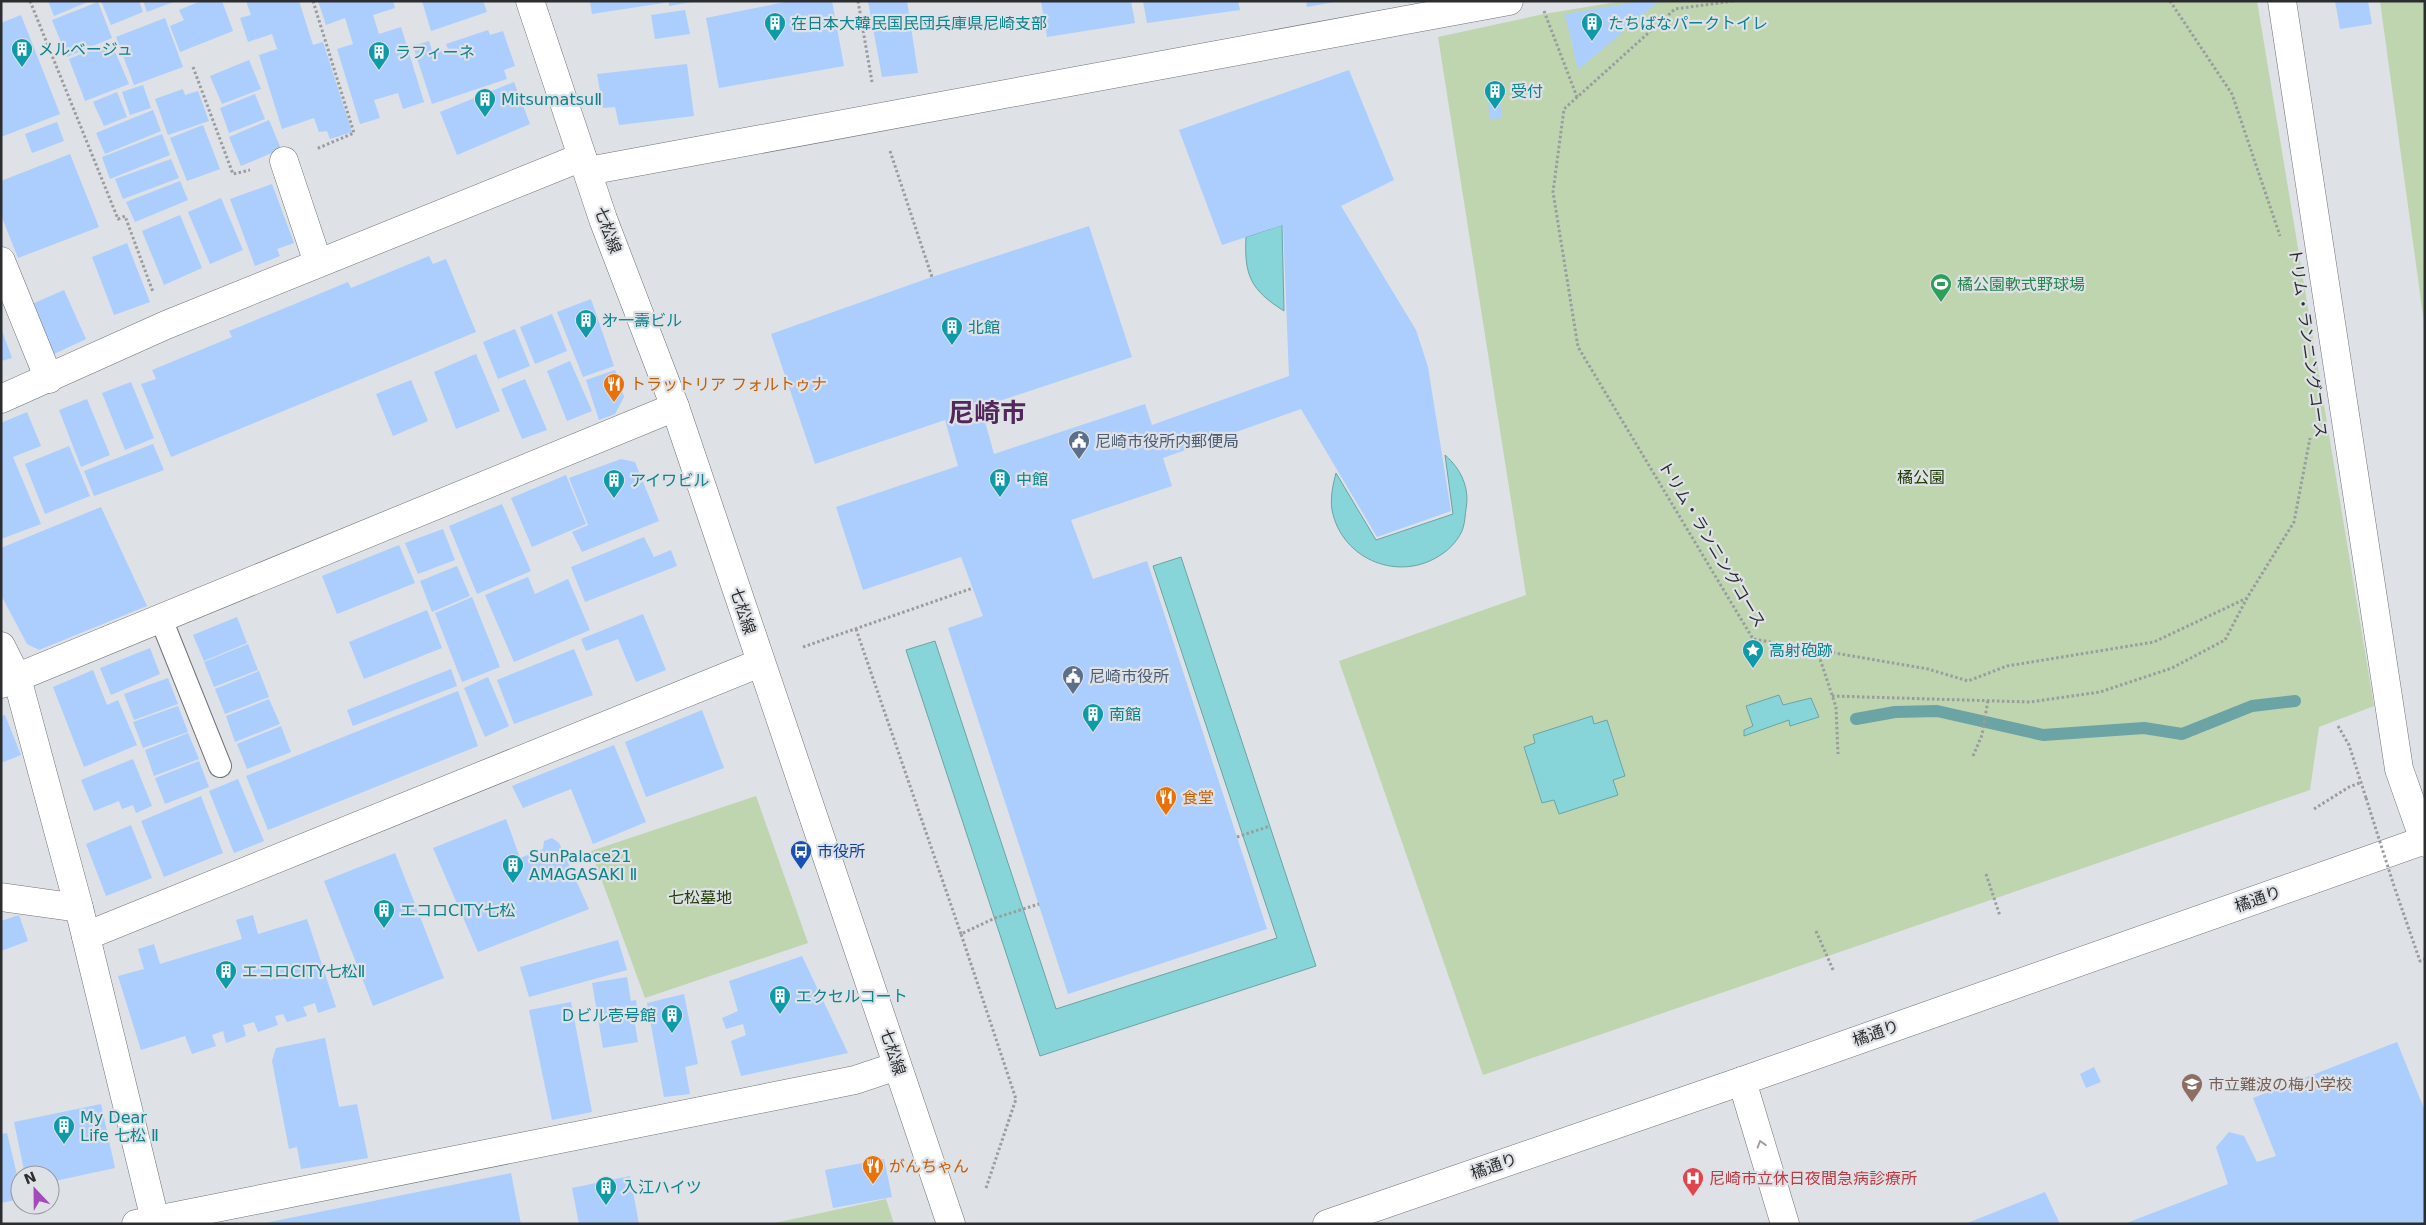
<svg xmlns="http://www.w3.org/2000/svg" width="2426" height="1225" font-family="'DejaVu Sans','Noto Sans JP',sans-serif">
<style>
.green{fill:#bed5af}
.water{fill:#87d5d8;stroke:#6ca3a5}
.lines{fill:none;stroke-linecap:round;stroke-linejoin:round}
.stream{stroke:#6ca3a5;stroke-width:12}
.building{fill:#abcefe}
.service-casing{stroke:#6f7276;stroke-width:24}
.minor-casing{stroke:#6f7276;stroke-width:29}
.tertiary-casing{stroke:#6f7276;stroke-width:29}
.path{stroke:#9a9c9f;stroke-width:3;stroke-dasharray:2.5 2.5;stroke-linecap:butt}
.service{stroke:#fff;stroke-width:22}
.minor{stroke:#fff;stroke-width:28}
.tertiary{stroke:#fff;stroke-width:28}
.path-bridge{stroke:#9a9c9f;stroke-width:3;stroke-dasharray:2.5 2.5;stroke-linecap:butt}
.oneway{stroke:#a0a0a1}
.labels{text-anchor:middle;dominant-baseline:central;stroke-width:4.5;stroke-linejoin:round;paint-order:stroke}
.culture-label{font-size:16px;fill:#0d838f;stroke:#dee1e5;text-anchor:start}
.street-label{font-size:16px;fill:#2c2d2f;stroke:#dee1e5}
.leisure-label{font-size:16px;fill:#27864d;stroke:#dee1e5;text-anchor:start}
.food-label{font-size:16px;fill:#c56008;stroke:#dee1e5;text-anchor:start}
.service-label{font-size:16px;fill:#4e5e75;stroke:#dee1e5;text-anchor:start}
.park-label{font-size:16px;fill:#223e07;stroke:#dee1e5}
.transit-label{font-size:16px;fill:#164399;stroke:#dee1e5;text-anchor:start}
.education-label{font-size:16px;fill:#785e54;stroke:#dee1e5;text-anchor:start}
.health-label{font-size:16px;fill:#be3a42;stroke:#dee1e5;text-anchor:start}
.town-label{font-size:26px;font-weight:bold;fill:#52275c;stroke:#dee1e5}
</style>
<rect width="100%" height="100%" fill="#dee1e5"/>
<g class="green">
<polygon points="1623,1 2257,1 2374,706 2319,727 2310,790 1483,1075 1339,661 1526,595 1438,37 1544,14"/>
<polygon points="2380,1 2425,1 2425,330"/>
<polygon points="756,796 808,943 645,998 591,851"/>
<polygon points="886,1199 894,1224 770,1224"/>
</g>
<g class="water">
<path d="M1282,225L1284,311C1251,290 1244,276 1246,237Z"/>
<path d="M1445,455C1461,469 1470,488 1466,509C1465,515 1465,522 1463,528C1460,538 1450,549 1442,554C1401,583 1342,561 1332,510C1330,498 1333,484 1336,473L1376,540L1453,514Z"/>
<polygon points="1181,557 1316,966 1040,1056 906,650 935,641 1056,1009 1277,938 1153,566"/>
<polygon points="1779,695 1783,705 1811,698 1819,717 1790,726 1789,720 1744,736 1744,730 1753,726 1746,706"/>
<polygon points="1592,716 1594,724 1607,720 1625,776 1613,780 1618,795 1559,814 1554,800 1542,803 1524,747 1535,743 1533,735"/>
</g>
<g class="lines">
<polyline class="stream" points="1856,719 1895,712 1937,711 2043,735 2144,728 2182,734 2252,706 2295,701"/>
</g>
<g class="building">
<polygon points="48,1 90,1 54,16"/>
<polygon points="101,1 139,1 143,12 111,25"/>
<polygon points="143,1 176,1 147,12"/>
<polygon points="201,1 222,1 233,31 180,52 170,26 184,20 179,10"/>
<polygon points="246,1 299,1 313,45 323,42 352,132 330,139 327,131 319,132 314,118 282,129 259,55 277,49 272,34 248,42 240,18 251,15"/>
<polygon points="318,1 393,1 395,8 373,15 379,34 401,27 424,102 403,109 398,93 374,100 380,118 360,124 337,49 353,44 345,18 326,25"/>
<polygon points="422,1 483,1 487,12 431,31"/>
<polygon points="590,1 663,1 663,3 592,14"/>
<polygon points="669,1 691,1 692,2 669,6"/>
<polygon points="790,1 832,1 844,66 719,88 706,18"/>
<polygon points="868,1 907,1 918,73 882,77"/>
<polygon points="1041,1 1131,1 1135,23 1047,37"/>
<polygon points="1143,1 1238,1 1240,10 1147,23"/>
<polygon points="1306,1 1334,1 1334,2 1307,7"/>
<polygon points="1642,1 1659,1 1578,70 1565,14"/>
<polygon points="2335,1 2368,1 2372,24 2340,29"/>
<polygon points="98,2 112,38 67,57 52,20"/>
<polygon points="685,10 690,34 655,39 651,15"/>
<polygon points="21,15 60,114 1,137 1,23"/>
<polygon points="165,18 183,67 134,85 116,37"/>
<polygon points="488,30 490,35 503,31 515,66 504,70 507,79 432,104 413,46 429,41 433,54 448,49 446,44"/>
<polygon points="111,42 129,84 85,101 69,59"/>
<polygon points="249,60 261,89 222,104 210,76"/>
<polygon points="687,64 694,116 619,125 615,107 603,108 597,74"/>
<polygon points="1349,70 1394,180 1341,206 1416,330 1428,367 1451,511 1377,537 1301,409 1163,458 1172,486 1071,520 1093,579 1147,561 1267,929 1068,994 948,628 983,616 961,557 863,590 836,507 958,466 945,420 815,464 771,334 932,277 1089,226 1132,357 981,407 994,454 1145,404 1152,425 1289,376 1283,225 1222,245 1179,130"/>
<polygon points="514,82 530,124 457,155 440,112"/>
<polygon points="143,85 151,108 130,115 122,92"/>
<polygon points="183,89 185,95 198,91 209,121 168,135 155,99"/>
<polygon points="117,92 127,117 104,126 93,102"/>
<polygon points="255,94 265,119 229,133 220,108"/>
<polygon points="1500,102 1502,118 1490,119 1488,103"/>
<polygon points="153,110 161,131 105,154 96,133"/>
<polygon points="269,120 281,149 241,166 229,137"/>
<polygon points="57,122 64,141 32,153 25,134"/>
<polygon points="203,125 220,169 187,181 170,138"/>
<polygon points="162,134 170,155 110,179 102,157"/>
<polygon points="70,154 99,227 18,258 1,215 1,181"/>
<polygon points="171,159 179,178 123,199 115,179"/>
<polygon points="180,181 188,200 135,222 126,202"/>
<polygon points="272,184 294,243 277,249 280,256 255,266 230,199"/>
<polygon points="221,198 243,250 210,264 188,212"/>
<polygon points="180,215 202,268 164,285 142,231"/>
<polygon points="127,243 150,302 114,315 92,257"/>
<polygon points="429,256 433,264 446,259 476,332 171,457 141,384 156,379 152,370 232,337 229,331 348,282 351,288"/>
<polygon points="64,290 86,339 54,354 32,304"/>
<polygon points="591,299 614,366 583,377 557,312"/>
<polygon points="552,314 567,351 535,364 520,327"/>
<polygon points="1,328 12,358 1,361"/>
<polygon points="515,329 530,366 498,379 483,342"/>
<polygon points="476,354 500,411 456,429 434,372"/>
<polygon points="570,361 592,411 567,421 547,371"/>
<polygon points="615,370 624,397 615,414 599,420 586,380"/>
<polygon points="525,379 547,430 522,439 501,389"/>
<polygon points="411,380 428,421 393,436 376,394"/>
<polygon points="131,382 154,438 125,450 102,393"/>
<polygon points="87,399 110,455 81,467 59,410"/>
<polygon points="27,412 41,446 13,457 41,524 1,539 1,423"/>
<polygon points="153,444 164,470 94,496 84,471"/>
<polygon points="69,446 90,496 45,514 25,464"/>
<polygon points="621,459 635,462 659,521 582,552 572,532 588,525 569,478"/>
<polygon points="566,475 586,524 532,547 511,498"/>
<polygon points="502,504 531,571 477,594 449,526"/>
<polygon points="101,507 147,606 39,650 27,644 1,595 1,548"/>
<polygon points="443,529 455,560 418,574 405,543"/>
<polygon points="644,537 654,557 671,550 677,566 585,602 571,567"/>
<polygon points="399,545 415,583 337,614 322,576"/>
<polygon points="457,566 470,596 432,612 420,581"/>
<polygon points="528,577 535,594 568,579 590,630 514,662 485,595"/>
<polygon points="472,597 500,667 462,682 435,613"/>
<polygon points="427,610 442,648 364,679 349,642"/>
<polygon points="643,614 666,670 636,682 618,639 586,651 581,639"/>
<polygon points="237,617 247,643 204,661 193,635"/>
<polygon points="248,644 258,670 214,687 204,662"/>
<polygon points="150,648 160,674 111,695 100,668"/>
<polygon points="574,649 593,695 514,724 497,680"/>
<polygon points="451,669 457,686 353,726 347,710"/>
<polygon points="93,670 107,705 118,700 137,745 84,767 53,687"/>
<polygon points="259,671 269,697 225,714 215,689"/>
<polygon points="488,677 509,726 485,737 464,688"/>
<polygon points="168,678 178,704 134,720 124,694"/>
<polygon points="458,691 478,746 268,830 246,776"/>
<polygon points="269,699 280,724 235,742 226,716"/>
<polygon points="178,706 188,732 143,748 133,722"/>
<polygon points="702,710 724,768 646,797 625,742"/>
<polygon points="5,715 21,755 1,763 1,716"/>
<polygon points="281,726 291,752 247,769 237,744"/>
<polygon points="188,733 199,759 154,776 145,750"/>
<polygon points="614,745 646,822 593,844 571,789 523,808 512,786"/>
<polygon points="133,759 152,806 136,813 133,805 122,809 119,801 94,811 81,780"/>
<polygon points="199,761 209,787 165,804 155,778"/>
<polygon points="238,779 264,841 234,853 209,791"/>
<polygon points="201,796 223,853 164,877 141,821"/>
<polygon points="506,819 520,858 543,849 544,841 552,838 559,843 589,909 478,952 433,848"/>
<polygon points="131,825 152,878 106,896 86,844"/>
<polygon points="395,853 444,978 373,1006 324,881"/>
<polygon points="19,915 28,941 1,951 1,921"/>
<polygon points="253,915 258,934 307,919 336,1007 318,1013 315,1003 303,1007 307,1016 287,1022 283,1014 275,1016 278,1025 258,1032 254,1022 243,1025 246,1036 226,1043 223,1031 212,1035 216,1046 192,1054 185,1036 141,1050 118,976 144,969 138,949 154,944 160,964 242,939 236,920"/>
<polygon points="618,940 627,970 529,997 520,967"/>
<polygon points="802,956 848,1053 741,1076 731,1041 746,1035 743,1024 726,1029 722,1018 738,1011 729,981"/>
<polygon points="627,977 631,1001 636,1000 639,1018 634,1019 638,1042 603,1048 592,983"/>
<polygon points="684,994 698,1064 685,1067 690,1094 664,1097 647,1003"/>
<polygon points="571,1002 592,1112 552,1120 529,1010"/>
<polygon points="325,1038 339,1107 357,1104 368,1158 301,1169 297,1147 289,1149 272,1061 276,1048"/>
<polygon points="2397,1042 2425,1111 2425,1224 2124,1224 2228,1184 2216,1147 2229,1132 2244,1136 2257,1162 2276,1156 2253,1098"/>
<polygon points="2094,1067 2101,1082 2086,1088 2080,1074"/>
<polygon points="101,1104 115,1168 50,1182 50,1175 25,1175 14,1122"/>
<polygon points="7,1133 20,1187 20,1199 1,1203 1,1134"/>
<polygon points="884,1159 892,1197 833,1208 825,1170"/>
<polygon points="511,1173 521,1224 265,1224 265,1223"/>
<polygon points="630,1176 639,1224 579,1224 572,1188"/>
<polygon points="2045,1192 2060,1224 1965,1224"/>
</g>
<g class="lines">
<g class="service-casing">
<polyline id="service" points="161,619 220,766"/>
</g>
<g class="minor-casing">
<g id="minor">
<polyline points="2282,1 2399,769 2425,843"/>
<polyline points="284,161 318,263"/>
<polyline points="588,171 1509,1"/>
<polyline points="1,261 49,379"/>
<polyline points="1,399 166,325 582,157"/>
<polyline points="1,646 17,678 79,908 156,1224"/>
<polyline points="1,684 675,407"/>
<polyline points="1,897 79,908"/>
<polyline points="86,936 760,663"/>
<polyline points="1742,1081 1785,1224"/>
<polyline points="136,1224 855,1080 897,1066"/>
</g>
</g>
<g class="tertiary-casing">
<g id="tertiary">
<polyline points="530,1 603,219 675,407 951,1224"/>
<polyline points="1327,1224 1742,1081 2425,840"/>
</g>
</g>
<g class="path">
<polyline points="30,1 118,219 125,216 153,292"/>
<polyline points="313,1 354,133 316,149"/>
<polyline points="858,1 872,82"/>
<polyline points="1733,1 1675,9 1564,109 1553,192 1578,347 1753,639 1928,669 1968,681 2007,666 2154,642 2247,598 2294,522 2310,438"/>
<polyline points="2170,1 2232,94 2280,236"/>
<polyline points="1544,11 1577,97"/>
<polyline points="193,67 233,174 250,170"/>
<polyline points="890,151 932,277"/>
<polyline points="856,629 961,934"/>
<polyline points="803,647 973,588"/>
<polyline points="1817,650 1836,707 1838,754"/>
<polyline points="1832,696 2030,702 2100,692 2172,668 2225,640 2247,598"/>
<polyline points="2338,726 2349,745 2366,798"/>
<polyline points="1973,756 1982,735 1988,700"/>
<polyline points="2314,809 2349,787 2362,782"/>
<polyline points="1237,837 1270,826"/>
<polyline points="1986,874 2000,916"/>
<polyline points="2395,889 2420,961 2425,959"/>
<polyline points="1816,931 1834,972"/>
<polyline points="986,1188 1016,1099 961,934 995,918 1039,904"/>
</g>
<use href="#service" class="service"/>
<use href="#minor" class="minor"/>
<use href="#tertiary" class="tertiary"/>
<polyline class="path-bridge" points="2366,798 2394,886"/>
</g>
<defs><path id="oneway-chevron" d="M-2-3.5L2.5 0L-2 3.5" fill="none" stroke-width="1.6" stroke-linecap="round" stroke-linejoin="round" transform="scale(1.25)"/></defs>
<use class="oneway" href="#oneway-chevron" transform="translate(1761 1144) rotate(-107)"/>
<defs>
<g id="building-pin" transform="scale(1.125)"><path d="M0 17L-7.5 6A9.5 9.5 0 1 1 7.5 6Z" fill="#0f9aa8" stroke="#dee1e5"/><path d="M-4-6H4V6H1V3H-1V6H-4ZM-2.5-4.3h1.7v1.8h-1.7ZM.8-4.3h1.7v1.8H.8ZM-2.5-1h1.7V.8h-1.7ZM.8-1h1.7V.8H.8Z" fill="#fff"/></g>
<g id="stadium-pin" transform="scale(1.125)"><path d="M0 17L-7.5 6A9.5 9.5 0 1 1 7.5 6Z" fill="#2e9e5b" stroke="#dee1e5"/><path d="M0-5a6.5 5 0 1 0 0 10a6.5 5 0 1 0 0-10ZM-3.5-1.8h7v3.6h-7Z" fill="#fff"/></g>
<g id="restaurant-pin" transform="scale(1.125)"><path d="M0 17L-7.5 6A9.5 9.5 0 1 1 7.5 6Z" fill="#e8710a" stroke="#dee1e5"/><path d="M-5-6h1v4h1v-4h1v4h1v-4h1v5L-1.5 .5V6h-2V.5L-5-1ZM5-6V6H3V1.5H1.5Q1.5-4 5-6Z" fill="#fff"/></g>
<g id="civic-pin" transform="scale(1.125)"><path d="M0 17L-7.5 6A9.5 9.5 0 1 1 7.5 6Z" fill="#5c6f8a" stroke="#dee1e5"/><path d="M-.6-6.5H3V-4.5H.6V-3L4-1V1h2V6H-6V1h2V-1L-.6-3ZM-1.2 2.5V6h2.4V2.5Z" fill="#fff"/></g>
<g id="sight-pin" transform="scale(1.125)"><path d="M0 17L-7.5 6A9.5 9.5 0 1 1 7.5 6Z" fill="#0f9aa8" stroke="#dee1e5"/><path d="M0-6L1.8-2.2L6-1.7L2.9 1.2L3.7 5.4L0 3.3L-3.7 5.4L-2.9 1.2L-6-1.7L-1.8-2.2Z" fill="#fff"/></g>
<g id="bus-pin" transform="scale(1.125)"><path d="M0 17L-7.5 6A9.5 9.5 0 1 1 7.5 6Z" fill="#1a4fb4" stroke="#dee1e5"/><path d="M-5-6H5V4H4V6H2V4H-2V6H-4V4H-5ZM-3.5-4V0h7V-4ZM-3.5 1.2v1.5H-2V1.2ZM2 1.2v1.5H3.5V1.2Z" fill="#fff"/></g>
<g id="school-pin" transform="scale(1.125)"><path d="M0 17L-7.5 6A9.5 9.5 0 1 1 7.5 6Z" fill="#8d6e63" stroke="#dee1e5"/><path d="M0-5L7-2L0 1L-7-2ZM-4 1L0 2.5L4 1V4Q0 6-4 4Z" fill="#fff"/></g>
<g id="hospital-pin" transform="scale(1.125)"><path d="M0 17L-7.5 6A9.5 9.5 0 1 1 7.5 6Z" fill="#e0444e" stroke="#dee1e5"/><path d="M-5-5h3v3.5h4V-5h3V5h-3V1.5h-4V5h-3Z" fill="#fff"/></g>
</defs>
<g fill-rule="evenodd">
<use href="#building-pin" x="775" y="23"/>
<use href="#building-pin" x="1592" y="23"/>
<use href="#building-pin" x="22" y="49"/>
<use href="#building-pin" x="379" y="52"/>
<use href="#building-pin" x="1495" y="91"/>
<use href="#building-pin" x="485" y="99"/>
<use href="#stadium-pin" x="1941" y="284"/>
<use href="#building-pin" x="586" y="320"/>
<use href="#building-pin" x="952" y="327"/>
<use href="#restaurant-pin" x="614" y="384"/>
<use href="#civic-pin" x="1079" y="441"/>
<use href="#building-pin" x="1000" y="479"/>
<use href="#building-pin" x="614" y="480"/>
<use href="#sight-pin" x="1753" y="650"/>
<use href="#civic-pin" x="1073" y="676"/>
<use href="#building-pin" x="1093" y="714"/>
<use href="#restaurant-pin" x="1166" y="797"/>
<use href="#bus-pin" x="801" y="851"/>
<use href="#building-pin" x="513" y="865"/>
<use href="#building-pin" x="384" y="910"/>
<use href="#building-pin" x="226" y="971"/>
<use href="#building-pin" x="780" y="996"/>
<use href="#building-pin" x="672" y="1015"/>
<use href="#school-pin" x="2192" y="1084"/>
<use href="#building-pin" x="64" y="1126"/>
<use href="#restaurant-pin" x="873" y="1166"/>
<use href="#hospital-pin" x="1693" y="1178"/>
<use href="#building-pin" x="606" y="1187"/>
</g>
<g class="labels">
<g class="culture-label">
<text x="791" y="23">在日本大韓民国民団兵庫県尼崎支部</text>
<text x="1608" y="23">たちばなパークトイレ</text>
<text x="38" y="49">メルベージュ</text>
<text x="395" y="52">ラフィーネ</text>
<text x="1511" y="91">受付</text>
<text x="501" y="99">MitsumatsuⅡ</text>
<text x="602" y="320">㐧一壽ビル</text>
<text x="968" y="327">北館</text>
<text x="1016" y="479">中館</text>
<text x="630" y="480">アイワビル</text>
<text x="1769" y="650">高射砲跡</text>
<text x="1109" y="714">南館</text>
<text x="529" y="856">SunPalace21<tspan x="529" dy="18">AMAGASAKI Ⅱ</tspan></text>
<text x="400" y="910">エコロCITY七松</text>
<text x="242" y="971">エコロCITY七松Ⅱ</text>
<text x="796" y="996">エクセルコート</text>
<text x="656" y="1015" text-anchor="end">Ｄビル壱号館</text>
<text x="80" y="1117">My Dear<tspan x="80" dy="18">Life 七松 Ⅱ</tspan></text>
<text x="622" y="1187">入江ハイツ</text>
</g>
<g class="street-label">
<text transform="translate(608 230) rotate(70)">七松線</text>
<text transform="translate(2308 343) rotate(82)">トリム・ランニングコース</text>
<text transform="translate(1712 544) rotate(59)">トリム・ランニングコース</text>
<text transform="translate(743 611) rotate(72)">七松線</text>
<text transform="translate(2258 899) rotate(-19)">橘通り</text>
<text transform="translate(1876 1033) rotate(-19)">橘通り</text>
<text transform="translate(893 1052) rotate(72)">七松線</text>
<text transform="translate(1494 1166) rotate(-19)">橘通り</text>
</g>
<g class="leisure-label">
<text x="1957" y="284">橘公園軟式野球場</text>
</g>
<g class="food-label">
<text x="630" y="384">トラットリア フォルトゥナ</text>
<text x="1182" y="797">食堂</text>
<text x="889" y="1166">がんちゃん</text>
</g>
<g class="service-label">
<text x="1095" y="441">尼崎市役所内郵便局</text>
<text x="1089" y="676">尼崎市役所</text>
</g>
<g class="park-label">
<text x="1921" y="477">橘公園</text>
<text x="700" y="897">七松墓地</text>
</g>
<g class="transit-label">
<text x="817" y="851">市役所</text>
</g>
<g class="education-label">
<text x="2208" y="1084">市立難波の梅小学校</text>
</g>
<g class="health-label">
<text x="1709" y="1178">尼崎市立休日夜間急病診療所</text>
</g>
<g class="town-label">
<text x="987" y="413">尼崎市</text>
</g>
</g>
<rect width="2426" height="1225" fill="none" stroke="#2c2d2f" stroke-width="5"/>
<g transform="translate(35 1190) rotate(338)"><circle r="24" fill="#dee1e5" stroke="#97999c"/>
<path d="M0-4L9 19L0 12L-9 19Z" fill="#a34cb9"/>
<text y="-8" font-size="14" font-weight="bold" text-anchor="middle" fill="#2c2d2f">N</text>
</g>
</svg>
